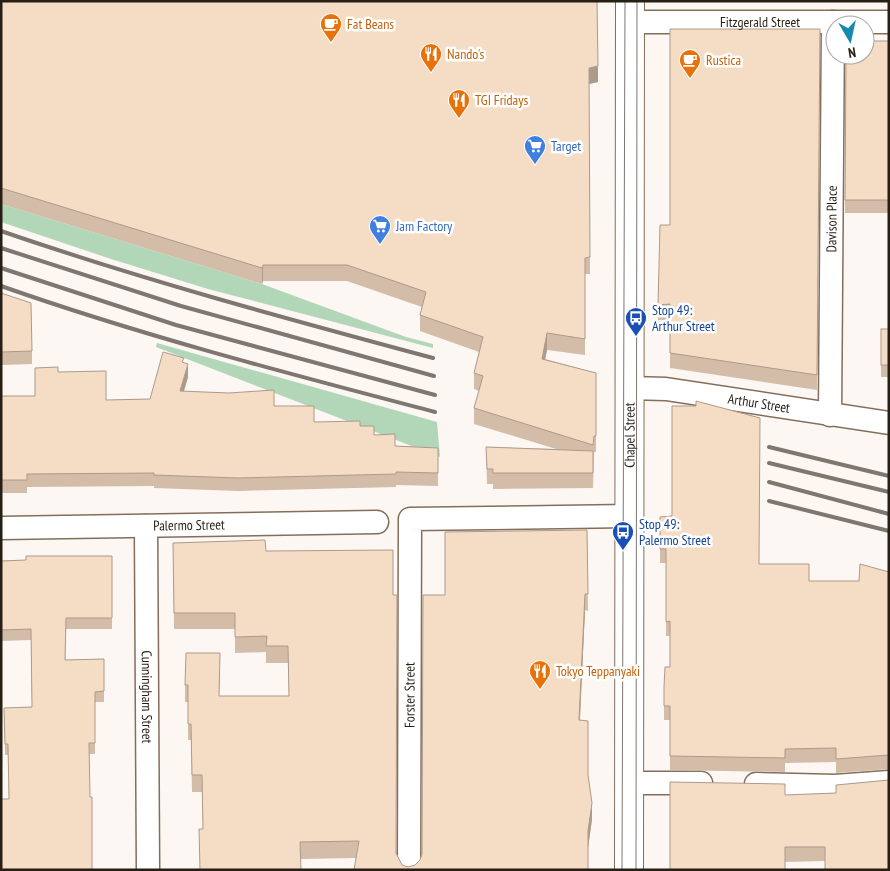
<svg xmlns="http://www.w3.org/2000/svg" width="890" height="871" font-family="'PT Sans Narrow',sans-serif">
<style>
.green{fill:#b2d7b8}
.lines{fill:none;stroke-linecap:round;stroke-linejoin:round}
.minor-casing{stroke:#846e5a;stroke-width:25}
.tertiary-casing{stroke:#846e5a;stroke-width:30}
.minor{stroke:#fff;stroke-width:22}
.tertiary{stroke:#fff;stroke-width:28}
.tram{stroke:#7e766f;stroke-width:1}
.rail{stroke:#7e766f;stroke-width:4}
.wall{fill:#d3bda9}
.shaded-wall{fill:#ac9a8a}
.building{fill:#f5dcc5;stroke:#ac9a8a}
.labels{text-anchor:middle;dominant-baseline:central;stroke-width:5;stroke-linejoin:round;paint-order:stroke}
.street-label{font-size:14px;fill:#271e15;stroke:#fff}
.food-label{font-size:14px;fill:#c56008;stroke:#fff;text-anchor:start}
.shop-label{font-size:14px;fill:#366cbe;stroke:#fff;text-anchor:start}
.transit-label{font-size:14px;fill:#164399;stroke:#fff;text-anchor:start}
</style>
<rect width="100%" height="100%" fill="#fcf7f2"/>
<g class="green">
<polygon points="1,204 262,284 406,337 433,344 433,348 208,289 111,259 1,222"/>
<polygon points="157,343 437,422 440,457 156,347"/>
</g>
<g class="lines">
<g class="minor-casing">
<g id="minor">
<path id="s1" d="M630,22H889"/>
<path id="s2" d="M629,388L666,389L889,423"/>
<path id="s3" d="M830,415L833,22"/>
<path id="s4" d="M146,526L148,870"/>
<path id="s5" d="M1,528L377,522"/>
<polyline points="630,783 701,783"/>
<polyline points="756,784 835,786 889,782"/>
<path id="s6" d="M409,870L410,519L630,516"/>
</g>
</g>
<g class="tertiary-casing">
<g id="tertiary">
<path id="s7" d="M629,870L630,1"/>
</g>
</g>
<use href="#minor" class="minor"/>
<use href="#tertiary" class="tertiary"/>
<g class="tram">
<polyline points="622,870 625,1"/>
<polyline points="636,870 637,1"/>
</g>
<g class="rail">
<path d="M1,231C143,280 288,319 433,358"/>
<polyline points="1,248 181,306 434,376"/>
<polyline points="1,268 176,325 435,395"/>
<path d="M1,286C143,336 290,374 435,412"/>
<polyline points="769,447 889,476"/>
<polyline points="769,463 889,492"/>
<polyline points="769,482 889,514"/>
<polyline points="769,501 889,531"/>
</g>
</g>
<g class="wall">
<polygon points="1,1 598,82 589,84 590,274 585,274 585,355 547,350 545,359 596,373 596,452 594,452 593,488 493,489 493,484 487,484 486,447 556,449 474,424 474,408 479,391 474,389 474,373 479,352 420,331 420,315 422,307 347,281 263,281 262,284 1,204"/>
<polygon points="820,29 817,390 670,368 670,320 658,320 658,305 670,225"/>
<polygon points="889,41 889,213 845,213 846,55"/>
<polygon points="1,293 32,351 32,364 1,365"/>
<rect x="881" y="329" width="8" height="48"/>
<polygon points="184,363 188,377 184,391 274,406 314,422 360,426 374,435 395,446 438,448 438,486 396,485 396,487 238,491 154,488 154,486 27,487 27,493 1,493 1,396 35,396 58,372 106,400 150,399"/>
<polygon points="672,516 760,564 809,581 859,581 889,572 889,769 836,773 836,762 785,763 785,772 670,770 670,720 664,720 664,687 670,667 670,636 666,636 666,563 660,563 660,549"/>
<polygon points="587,530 588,611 585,610 580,720 588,775 592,819 588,848 588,870 354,870 356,858 301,859 203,829 202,792 192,792 191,740 188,740 188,702 185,702 185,685 220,670 219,696 289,696 288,663 266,663 266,652 235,653 235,629 174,629 173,543 266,551 396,854 402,865 408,867 415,865 420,860 422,854 445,595"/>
<polygon points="112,556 112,629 66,629 65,660 104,659 104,702 95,702 95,754 89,754 9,799 8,755 5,755 4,708 32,707 31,640 1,641 1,561"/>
<polygon points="836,793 825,861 785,862 785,795"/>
</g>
<g class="shaded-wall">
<polygon points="598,66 598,82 589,84 589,68"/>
<polygon points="263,265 263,281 262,284 262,268"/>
<polygon points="547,333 547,350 542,375 542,359"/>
<polygon points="188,364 188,377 180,404 180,391"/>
<polygon points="585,594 585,610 579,737 579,720"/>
<polygon points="592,803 592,819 588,848 588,831"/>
</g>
<g class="building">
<polygon points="1,1 597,1 598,66 589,68 590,257 585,258 585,339 547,333 542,359 596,373 596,436 594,436 593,445 474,408 483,376 474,373 483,337 420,315 426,292 347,265 263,265 262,268 1,188"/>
<polygon points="670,29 820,29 817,375 670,353 670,304 658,305 660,225 670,225"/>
<polygon points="865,41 889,41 889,200 845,200 846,55 865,55"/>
<polygon points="1,293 31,303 32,351 1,352"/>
<rect x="881" y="329" width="8" height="36"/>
<polygon points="163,352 184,358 182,362 188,364 180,391 229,393 274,390 274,406 314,406 314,422 360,421 360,426 374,426 374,435 395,434 395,446 438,448 438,473 396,472 396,474 238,478 154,475 154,473 27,474 27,480 1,480 1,396 35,396 35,368 58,367 58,372 106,371 106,400 150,399"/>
<polygon points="696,401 760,418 759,564 809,564 809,581 859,581 860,564 889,572 889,755 836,759 836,748 785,749 785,758 670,756 670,706 664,706 664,687 665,667 670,667 670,621 666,622 666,549 660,549 660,517 672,516 672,406 696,406"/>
<polygon points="486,447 593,451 593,473 493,473 493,469 487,469"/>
<polygon points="587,530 588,594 585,594 579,720 588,721 588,775 592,803 588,831 588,870 354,870 359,841 300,842 301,870 200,870 199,829 203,829 202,775 192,775 191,724 188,724 188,685 185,685 186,653 220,653 219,696 289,696 288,646 266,646 267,636 235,637 235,613 174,613 173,543 265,540 266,551 393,550 393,595 397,595 396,853 402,865 408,867 415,865 420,860 422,854 423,595 445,595 445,532"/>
<polygon points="26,556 112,556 112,618 66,618 65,660 104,659 104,691 95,692 95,743 89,743 90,797 92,797 92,870 1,870 1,799 9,799 8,744 5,744 4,708 32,707 31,629 1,630 1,561 26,560"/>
<polygon points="889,780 889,870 825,870 825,847 785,847 785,870 670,870 670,782 785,784 785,795 836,793 836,785"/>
</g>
<defs>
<g id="cafe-pin" transform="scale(1.125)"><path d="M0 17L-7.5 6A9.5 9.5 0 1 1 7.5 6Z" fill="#e8710a" stroke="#fff"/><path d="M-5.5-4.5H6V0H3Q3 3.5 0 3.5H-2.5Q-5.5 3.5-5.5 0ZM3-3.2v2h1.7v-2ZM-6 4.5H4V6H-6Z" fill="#fff"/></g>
<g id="restaurant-pin" transform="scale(1.125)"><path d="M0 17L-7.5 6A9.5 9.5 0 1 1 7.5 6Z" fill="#e8710a" stroke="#fff"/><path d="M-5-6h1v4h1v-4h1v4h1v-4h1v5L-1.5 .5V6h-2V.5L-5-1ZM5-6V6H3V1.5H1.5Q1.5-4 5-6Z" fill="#fff"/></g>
<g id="supermarket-pin" transform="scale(1.125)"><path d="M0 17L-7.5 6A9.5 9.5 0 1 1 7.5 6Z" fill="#3f7fe0" stroke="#fff"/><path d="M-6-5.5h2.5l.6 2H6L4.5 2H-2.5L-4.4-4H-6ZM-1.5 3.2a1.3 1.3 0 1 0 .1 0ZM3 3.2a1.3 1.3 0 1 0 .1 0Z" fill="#fff"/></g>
<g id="bus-pin" transform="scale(1.125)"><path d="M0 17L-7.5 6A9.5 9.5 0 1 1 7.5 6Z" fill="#1a4fb4" stroke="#fff"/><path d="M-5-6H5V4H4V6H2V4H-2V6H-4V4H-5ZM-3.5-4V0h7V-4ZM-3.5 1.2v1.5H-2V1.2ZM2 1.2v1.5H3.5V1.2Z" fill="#fff"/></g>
</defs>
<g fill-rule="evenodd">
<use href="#cafe-pin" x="331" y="24"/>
<use href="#restaurant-pin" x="431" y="54"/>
<use href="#cafe-pin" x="690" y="60"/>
<use href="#restaurant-pin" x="459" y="100"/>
<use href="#supermarket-pin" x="535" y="146"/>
<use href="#supermarket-pin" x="380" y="226"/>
<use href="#bus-pin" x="636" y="318"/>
<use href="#bus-pin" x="623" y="532"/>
<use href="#restaurant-pin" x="540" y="671"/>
</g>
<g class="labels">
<g class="street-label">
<text stroke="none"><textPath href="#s1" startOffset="130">Fitzgerald Street</textPath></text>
<text stroke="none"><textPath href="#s3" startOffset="196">Davison Place</textPath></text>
<text stroke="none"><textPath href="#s2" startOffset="131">Arthur Street</textPath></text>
<text stroke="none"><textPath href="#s7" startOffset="435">Chapel Street</textPath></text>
<text stroke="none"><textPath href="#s5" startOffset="188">Palermo Street</textPath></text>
<text stroke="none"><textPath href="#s6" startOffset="175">Forster Street</textPath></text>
<text stroke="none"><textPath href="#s4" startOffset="171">Cunningham Street</textPath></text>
</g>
<g class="food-label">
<text x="347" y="24">Fat Beans</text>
<text x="447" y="54">Nando's</text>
<text x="706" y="60">Rustica</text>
<text x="475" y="100">TGI Fridays</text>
<text x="556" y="671">Tokyo Teppanyaki</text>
</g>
<g class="shop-label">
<text x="551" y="146">Target</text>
<text x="396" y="226">Jam Factory</text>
</g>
<g class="transit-label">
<text x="652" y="310">Stop 49:<tspan x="652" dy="16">Arthur Street</tspan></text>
<text x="639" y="524">Stop 49:<tspan x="639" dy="16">Palermo Street</tspan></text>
</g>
</g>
<rect width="890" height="871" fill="none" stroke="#271e15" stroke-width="5"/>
<g transform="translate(850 40) rotate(171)"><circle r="24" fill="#ffffff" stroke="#a9a5a1"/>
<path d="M0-4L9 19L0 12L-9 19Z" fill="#158aae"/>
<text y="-8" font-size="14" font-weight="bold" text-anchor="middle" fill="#271e15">N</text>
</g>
</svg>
